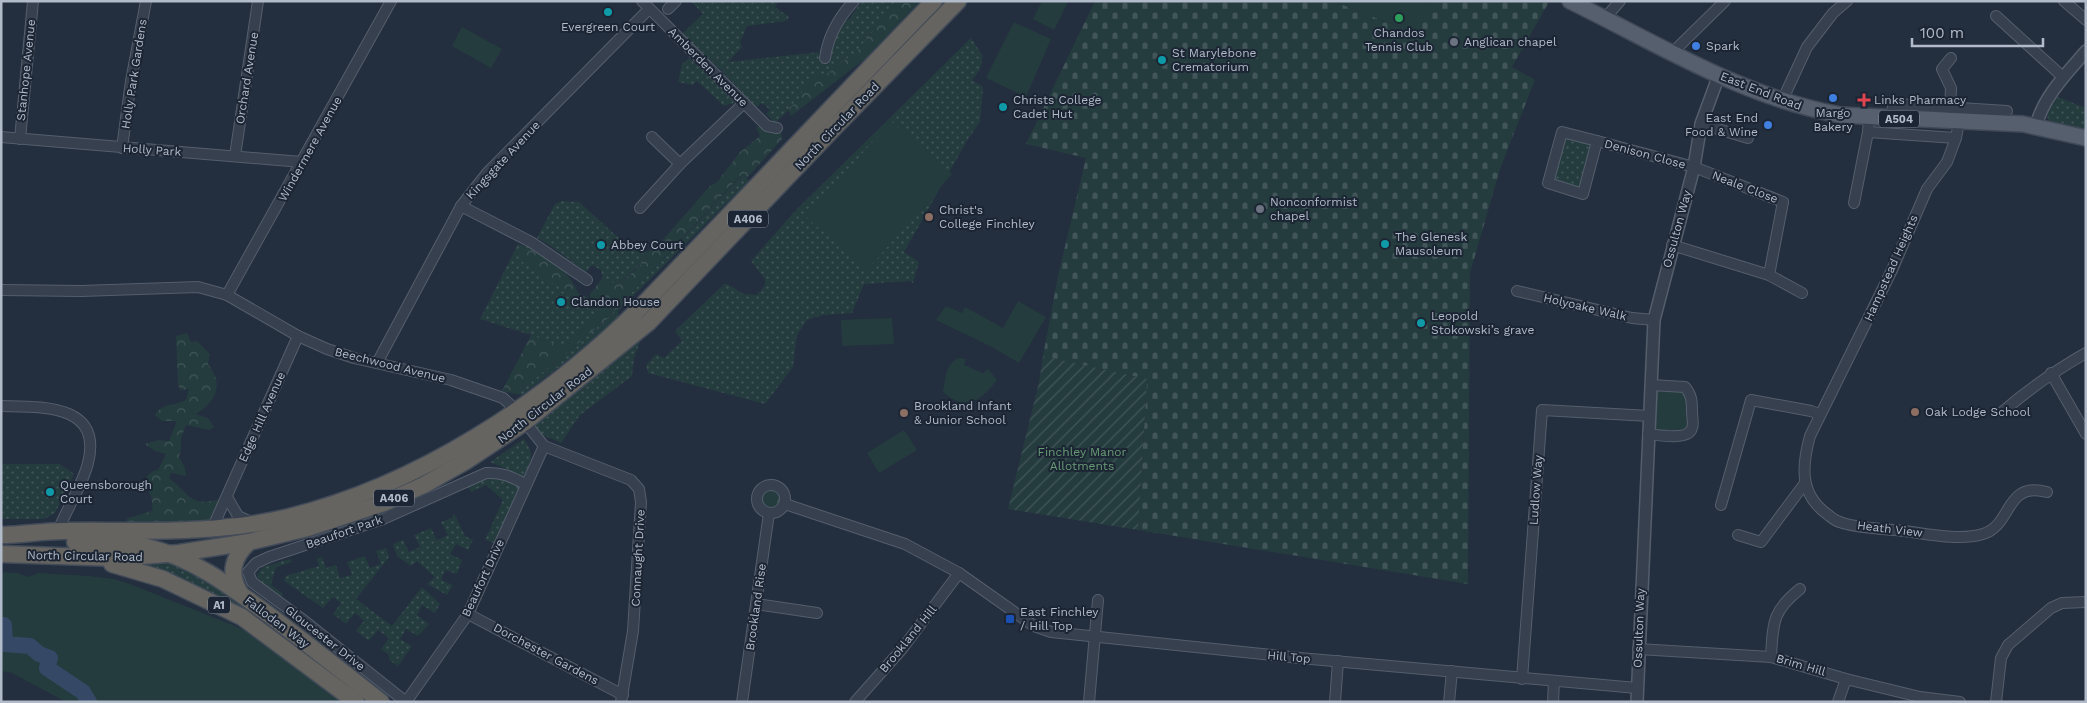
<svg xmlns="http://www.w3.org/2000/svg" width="2087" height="703" font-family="'Work Sans',sans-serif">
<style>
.grass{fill:url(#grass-dots)}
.forest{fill:url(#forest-crowns)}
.cemetery{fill:url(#cemetery-stones)}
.park{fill:#253c3f}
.garden{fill:url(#garden-furrows)}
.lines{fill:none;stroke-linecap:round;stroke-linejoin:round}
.river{stroke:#354966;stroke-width:16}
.minor-casing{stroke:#555e6c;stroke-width:12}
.tertiary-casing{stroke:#555e6c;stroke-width:14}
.primary-casing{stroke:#404957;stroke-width:18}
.trunk-casing{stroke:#424b59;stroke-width:19}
.minor{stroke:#37404e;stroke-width:10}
.tertiary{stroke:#37404e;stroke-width:11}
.primary{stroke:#555f6e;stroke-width:15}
.trunk{stroke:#656460;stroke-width:16}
.culture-dot{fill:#0f9aa8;stroke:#1c2533;stroke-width:2}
.leisure-dot{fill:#2e9e5b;stroke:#1c2533;stroke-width:2}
.worship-dot{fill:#6b7280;stroke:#1c2533;stroke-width:2}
.shop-dot{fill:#3f7fe0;stroke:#1c2533;stroke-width:2}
.health-dot{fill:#e0444e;stroke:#1c2533;stroke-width:2}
.education-dot{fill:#8d6e63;stroke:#1c2533;stroke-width:2}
.transit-dot{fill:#1a4fb4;stroke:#1c2533;stroke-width:2}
.labels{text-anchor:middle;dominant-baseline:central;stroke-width:4;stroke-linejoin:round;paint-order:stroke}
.shield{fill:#1c2533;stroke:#858e9c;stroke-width:1}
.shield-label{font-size:11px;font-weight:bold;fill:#b2bbc9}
.poi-label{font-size:12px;fill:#b2bbc9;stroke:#1c2533;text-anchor:start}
.street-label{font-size:12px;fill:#b2bbc9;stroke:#1c2533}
.park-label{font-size:12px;fill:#689c75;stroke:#1c2533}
</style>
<defs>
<pattern id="grass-dots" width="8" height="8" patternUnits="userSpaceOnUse" patternTransform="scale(1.25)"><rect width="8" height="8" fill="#253c3f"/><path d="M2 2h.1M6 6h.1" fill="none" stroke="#425659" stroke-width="1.8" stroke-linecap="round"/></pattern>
<pattern id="forest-crowns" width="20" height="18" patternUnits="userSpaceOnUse" patternTransform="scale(1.25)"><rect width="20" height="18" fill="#253c3f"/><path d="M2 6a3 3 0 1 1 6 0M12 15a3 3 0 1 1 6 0" fill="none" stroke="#425659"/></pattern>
<pattern id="cemetery-stones" width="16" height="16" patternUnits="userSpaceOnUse" patternTransform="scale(1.25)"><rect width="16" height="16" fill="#253c3f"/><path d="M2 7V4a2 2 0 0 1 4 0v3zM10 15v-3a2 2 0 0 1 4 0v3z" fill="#425659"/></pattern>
<pattern id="garden-furrows" width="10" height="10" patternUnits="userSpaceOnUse" patternTransform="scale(1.25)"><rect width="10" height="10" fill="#253c3f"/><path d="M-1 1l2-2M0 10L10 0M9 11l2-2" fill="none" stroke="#425659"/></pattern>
</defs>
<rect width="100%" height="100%" fill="#232e3e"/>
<g class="grass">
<polygon points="691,1 779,1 775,7 789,17 786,21 747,26 740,42 742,47 728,62 811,53 818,52 821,60 845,20 849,19 862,1 898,1 857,51 823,77 775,123 766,114 770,110 762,103 756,107 720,69 682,34 703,14"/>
<polygon points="971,38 983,56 980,70 972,80 983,87 980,122 968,139 904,252 919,262 913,283 910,281 864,284 852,313 823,315 807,320 797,335 793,367 765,404 648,373 646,365 656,354 664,358 682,341 675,331 724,284 727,284 744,294 757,295 765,285 765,279 751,261 794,212"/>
<polygon points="689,58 737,102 724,106 697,81 692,85 678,82 682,64"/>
<polygon points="2058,97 2086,108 2086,132 2056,125 2048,120 2047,113"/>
<polygon points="1562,132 1597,141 1583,194 1548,183"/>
<polygon points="743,174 749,181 618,311 619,317 585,347 522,395 516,394 605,321"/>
<polygon points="562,201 579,202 631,249 650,252 642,263 617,285 603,277 601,270 592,265 586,272 548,244 537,238 555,204"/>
<path d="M518,244C525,246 535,248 541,252C556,261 571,277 578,293L590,299L599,312L571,343L560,347L531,335L480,319Z"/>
<path d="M641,339L634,358L632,376L580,415L561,443C551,437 538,437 534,425L538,419L577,392Z"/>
<path d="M524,439C535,456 532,458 524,477L490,462Z"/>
<polygon points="1,464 60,464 74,474 55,513 44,519 1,519"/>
<polygon points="488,476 500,476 519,487 494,543 485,540 503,500 486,485 471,492 468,487"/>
<polygon points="454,513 465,536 473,540 468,550 456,544 450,554 462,560 457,574 445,570 441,580 453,585 447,595 427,584 435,577 417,561 411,566 397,556 393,544 403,540 409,552 420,547 414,535 431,528 437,540 448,535 441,522 452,518"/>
<polygon points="386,548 389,557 356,599 392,626 422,587 440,604 435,613 422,605 417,615 429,624 418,636 406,629 400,639 412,646 398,666 389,660 389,655 381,649 389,638 378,630 369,641 356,631 364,621 355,613 346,624 333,614 341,603 333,597 323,608 284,581 285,576 319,566 317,559 322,557 326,568 336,565 340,578 352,575 347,562 365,556 370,568 381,564 376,551"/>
<polygon points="290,559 292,562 276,567 271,585 283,594 281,597 261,583 257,575 262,567"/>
<polygon points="168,561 203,577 264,622 264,624 135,564"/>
</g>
<g class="forest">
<polygon points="898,1 920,1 865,59 791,116 788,109 802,98 802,87 807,81 820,74 823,77 857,51"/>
<path d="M762,126L773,132H781L782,139L747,178L742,174L605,321L516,394L502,391L531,335L560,347L571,343L599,312L590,299V294L603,277L617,285C630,274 648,263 651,245L661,242L710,186L717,182L740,152L760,136L756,127Z"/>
<path d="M528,248C550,254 570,273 578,293L587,298L583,305L570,299L565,290L542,278L526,263L521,262L518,256L521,249Z"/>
<path d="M187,333L191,342L197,341L210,354L208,364C224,385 217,400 196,414L208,418L214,427L209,430L186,425L181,438V450L179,457L185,468L186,476L171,473L169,478C189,493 190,508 219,499L210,520C192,528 145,523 124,523L128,518L152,511C155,497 145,490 146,477L153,471L158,470L166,454L155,451L145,444L158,440L169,441L177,421H162L155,415C162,403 175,406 186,400L189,389L180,390L178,384L176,336Z"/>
<circle cx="771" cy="499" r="10"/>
</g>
<polygon class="cemetery" points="1095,1 1333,1 1417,34 1430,1 1549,2 1512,67 1535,80 1501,166 1470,273 1468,584 1138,530 1147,379 1043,356 1058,276 1086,158 1026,144"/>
<g class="park">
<polygon points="1042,1 1068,2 1054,30 1033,19"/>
<polygon points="1333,1 1430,1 1418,34"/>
<polygon points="1014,22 1051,39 1026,97 986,78"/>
<polygon points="462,27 502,49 491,68 452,46"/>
<polygon points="891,121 952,174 867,270 806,217"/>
<polygon points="1018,301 1046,317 1019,363 992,347 936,320 946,306 962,313 965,307 1003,328"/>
<polygon points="892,318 894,344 842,346 841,320"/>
<path d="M960,358L966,359L964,365L983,373L988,369L997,380C981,401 965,412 943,392C945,380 946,361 960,358Z"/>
<polygon points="1657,388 1682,389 1688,396 1690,426 1681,432 1656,431"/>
<polygon points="904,430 917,450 879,473 867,453"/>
<polygon points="1,572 18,573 29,577 38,573 88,576 114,579 130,584 240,628 310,673 346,702 66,702 12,673 1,671"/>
</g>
<polygon class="garden" points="1043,356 1147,379 1138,530 1008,509 1039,382"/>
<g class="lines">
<polyline class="river" points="1,625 4,625 5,644 30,646 39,654 50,658 47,668 83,692 89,702"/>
<g class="minor-casing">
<g id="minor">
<polyline points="642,1 767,126 777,128"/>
<polyline points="2064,1 2086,20"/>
<polyline points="668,9 676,1"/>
<polyline points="1996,16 2063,77"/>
<polyline points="1605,18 1620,1"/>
<polyline points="1673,52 1725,1"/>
<path d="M825,58C828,37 839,17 854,1"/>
<polyline points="1782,101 1807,47 1833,13 1847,1"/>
<polyline points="1950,108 1951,88 1942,69 1951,58"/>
<polyline points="1891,118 1893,107 1897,104 2007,111"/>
<path d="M1959,122L1956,138L1947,162L1927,189L1892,270L1810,436C1802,465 1799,494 1827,514C1831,517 1835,521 1840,522C1854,528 1887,529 1904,531C1928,534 1959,541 1983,534C2013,525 2004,481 2047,492"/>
<polyline points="1701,124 1748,138"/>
<polygon points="1562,132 1597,141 1583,194 1548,183"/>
<polyline points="1868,132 1956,138"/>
<polyline points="1,137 302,162"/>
<polyline points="652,137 680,164"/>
<polyline points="20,139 33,1"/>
<polyline points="1597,141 1694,167 1783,202 1769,275"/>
<polyline points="122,148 131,81 146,1"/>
<polyline points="235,156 258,1"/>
<polyline points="1854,203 1868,132 1869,117"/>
<polyline points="461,206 531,242 587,280"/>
<polyline points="640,208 680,164 744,103"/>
<polyline points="1672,245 1769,275 1802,293"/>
<polyline points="1,290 81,291 198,287 227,295 298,336 327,349 354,358 451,380 503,398 516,410"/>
<polyline points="1517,291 1632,318 1654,320"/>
<polyline points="227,295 391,1"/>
<polyline points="377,363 461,206 487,173 649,9"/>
<polyline points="2051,373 2086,434"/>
<path d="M1,406C40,407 103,403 88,463C83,484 66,510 58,531"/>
<path d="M2002,412C2029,389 2056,370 2086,353"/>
<polyline points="525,422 544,446 631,480 639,489 641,502 633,631 621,702"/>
<path d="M1648,434C1659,435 1689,441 1692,428C1694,424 1692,417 1692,412C1692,402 1692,395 1685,387L1651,385"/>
<circle cx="771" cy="499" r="14"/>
<polyline points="227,497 238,516 251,522"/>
<polyline points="785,504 905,544 959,573 1034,626 1051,632 1300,658 1637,688"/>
<polyline points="1721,505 1751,400 1811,411 1819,414"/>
<polyline points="212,529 298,336"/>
<polyline points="1738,535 1761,542 1805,483"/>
<polyline points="756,604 817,613"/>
<polyline points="468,614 623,695"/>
<polyline points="1638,649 1771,657 1846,679 1920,697 1960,702"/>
<path d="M1771,657C1773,623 1772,611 1800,589"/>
<polyline points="1522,679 1542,410 1650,416"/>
<path d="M406,702L302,619L252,582L248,572L256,563L269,557L383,519L486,473C502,472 512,477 525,484"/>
<polyline points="406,702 468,614 544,446"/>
<polyline points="742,702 769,513"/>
<polyline points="855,702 902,649 959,573"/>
<polyline points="1089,702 1098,600"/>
<polyline points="1335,702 1338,661"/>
<polyline points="1449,702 1452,671"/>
<polyline points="1553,702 1554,681"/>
<polyline points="1838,702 1846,679"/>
<polyline points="1996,702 2001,658 2008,645 2051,608 2062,603 2086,602"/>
</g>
</g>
<g class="tertiary-casing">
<g id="tertiary">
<path d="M2036,126C2043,97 2067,73 2086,51"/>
<polyline points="1637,702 1654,320 1694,167 1701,124 1719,75"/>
</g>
</g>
<g class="primary-casing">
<path id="primary" d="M1570,1C1658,44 1744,98 1841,115L2023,124L2086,138"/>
</g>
<g class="trunk-casing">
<g id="trunk">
<path d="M1,535C22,535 42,531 63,531C139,530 214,535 289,517C418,485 541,405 636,312C669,278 701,244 734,210C801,140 867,70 934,1"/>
<path d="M75,542C99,542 124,542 147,547C197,559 235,590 276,620C311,647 346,674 381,702"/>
<polyline points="1,554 117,558 179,553 249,542 308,528 384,503 424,485 466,461 525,422 649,322 833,129 958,1"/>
<polyline points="112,564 163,579 242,617 356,702"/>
<path d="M240,593C228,573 233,557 249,542"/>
</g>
</g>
<use href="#minor" class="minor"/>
<use href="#tertiary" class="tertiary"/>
<use href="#primary" class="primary"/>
<use href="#trunk" class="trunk"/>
</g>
<g class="culture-dot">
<circle cx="608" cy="12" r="5"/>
<circle cx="1162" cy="60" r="5"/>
<circle cx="1003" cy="107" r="5"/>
<circle cx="1385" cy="244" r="5"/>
<circle cx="601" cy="245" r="5"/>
<circle cx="561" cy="302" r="5"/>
<circle cx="1421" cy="323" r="5"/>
<circle cx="50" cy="492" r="5"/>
</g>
<circle class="leisure-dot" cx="1399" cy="18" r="5"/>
<g class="worship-dot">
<circle cx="1454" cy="42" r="5"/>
<circle cx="1260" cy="209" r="5"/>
</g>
<g class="shop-dot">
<circle cx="1696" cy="46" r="5"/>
<circle cx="1833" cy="98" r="5"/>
<circle cx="1768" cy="125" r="5"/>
</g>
<path class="health-dot" d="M1861.5 92.5h5v5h5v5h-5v5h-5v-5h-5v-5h5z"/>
<g class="education-dot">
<circle cx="929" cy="217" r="5"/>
<circle cx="1915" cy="412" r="5"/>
<circle cx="904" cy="413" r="5"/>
</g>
<rect class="transit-dot" x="1005" y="614" width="10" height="10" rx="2.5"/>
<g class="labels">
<g class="shield">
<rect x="1879" y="110.5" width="40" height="17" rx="4"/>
<rect x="728" y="210.5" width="40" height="17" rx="4"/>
<rect x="374" y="489.5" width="40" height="17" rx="4"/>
<rect x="208" y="596.5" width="22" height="17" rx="4"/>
</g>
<g class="shield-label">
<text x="1899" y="119">A504</text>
<text x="748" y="219">A406</text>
<text x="394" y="498">A406</text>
<text x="219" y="605">A1</text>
</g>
<g class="poi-label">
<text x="608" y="27" text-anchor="middle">Evergreen Court</text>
<text x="1399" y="33" text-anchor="middle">Chandos<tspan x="1399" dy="14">Tennis Club</tspan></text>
<text x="1464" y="42">Anglican chapel</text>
<text x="1706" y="46">Spark</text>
<text x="1172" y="53">St Marylebone<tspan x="1172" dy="14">Crematorium</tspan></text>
<text x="1013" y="100">Christs College<tspan x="1013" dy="14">Cadet Hut</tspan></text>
<text x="1874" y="100">Links Pharmacy</text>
<text x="1833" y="113" text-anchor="middle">Margo<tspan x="1833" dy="14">Bakery</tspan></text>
<text x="1758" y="118" text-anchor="end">East End<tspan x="1758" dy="14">Food &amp; Wine</tspan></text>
<text x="1270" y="202">Nonconformist<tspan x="1270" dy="14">chapel</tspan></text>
<text x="939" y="210">Christ's<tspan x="939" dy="14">College Finchley</tspan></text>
<text x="1395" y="237">The Glenesk<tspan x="1395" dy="14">Mausoleum</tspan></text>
<text x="611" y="245">Abbey Court</text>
<text x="571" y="302">Clandon House</text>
<text x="1431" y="316">Leopold<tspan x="1431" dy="14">Stokowski’s grave</tspan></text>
<text x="914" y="406">Brookland Infant<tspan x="914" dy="14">&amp; Junior School</tspan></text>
<text x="1925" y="412">Oak Lodge School</text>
<text x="60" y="485">Queensborough<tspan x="60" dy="14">Court</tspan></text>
<text x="1020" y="612">East Finchley<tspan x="1020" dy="14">/ Hill Top</tspan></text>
</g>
<g class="street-label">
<text transform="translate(708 67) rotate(45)">Amberden Avenue</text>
<text transform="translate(26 70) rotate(-84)">Stanhope Avenue</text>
<text transform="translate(134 74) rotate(-81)">Holly Park Gardens</text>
<text transform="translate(247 78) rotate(-81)">Orchard Avenue</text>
<text transform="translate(1761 91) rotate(21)">East End Road</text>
<text transform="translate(837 126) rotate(-46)">North Circular Road</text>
<text transform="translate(310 149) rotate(-61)">Windermere Avenue</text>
<text transform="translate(152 150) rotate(4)">Holly Park</text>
<text transform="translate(1645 154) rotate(15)">Denison Close</text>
<text transform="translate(503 160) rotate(-47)">Kingsgate Avenue</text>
<text transform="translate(1745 187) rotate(21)">Neale Close</text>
<text transform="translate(1677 229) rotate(-75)">Ossulton Way</text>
<text transform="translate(1891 268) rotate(-66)">Hampstead Heights</text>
<text transform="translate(1585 307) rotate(13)">Holyoake Walk</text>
<text transform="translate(390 365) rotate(14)">Beechwood Avenue</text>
<text transform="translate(545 405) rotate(-38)">North Circular Road</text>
<text transform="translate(262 417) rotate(-66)">Edge Hill Avenue</text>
<text transform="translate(1536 490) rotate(-86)">Ludlow Way</text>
<text transform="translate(1890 529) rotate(7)">Heath View</text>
<text transform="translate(344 532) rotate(-19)">Beaufort Park</text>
<text transform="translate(85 556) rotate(1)">North Circular Road</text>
<text transform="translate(638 558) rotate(-87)">Connaught Drive</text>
<text transform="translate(483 578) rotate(-65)">Beaufort Drive</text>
<text transform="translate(756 607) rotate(-82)">Brookland Rise</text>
<text transform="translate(277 622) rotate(37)">Falloden Way</text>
<text transform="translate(1639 628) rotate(-88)">Ossulton Way</text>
<text transform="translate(325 638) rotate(38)">Gloucester Drive</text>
<text transform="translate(908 639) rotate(-51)">Brookland Hill</text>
<text transform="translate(546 654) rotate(28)">Dorchester Gardens</text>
<text transform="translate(1289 657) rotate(5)">Hill Top</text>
<text transform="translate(1801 665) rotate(16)">Brim Hill</text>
</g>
<g class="park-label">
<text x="1082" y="452">Finchley Manor<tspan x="1082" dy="14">Allotments</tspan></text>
</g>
</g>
<rect width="2087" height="703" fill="none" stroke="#b2bbc9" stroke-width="5"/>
<path d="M1912 38v8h131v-8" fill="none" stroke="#b2bbc9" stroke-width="2.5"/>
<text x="1920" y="38" font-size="15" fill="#b2bbc9" stroke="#1c2533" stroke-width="4" paint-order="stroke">100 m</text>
</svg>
